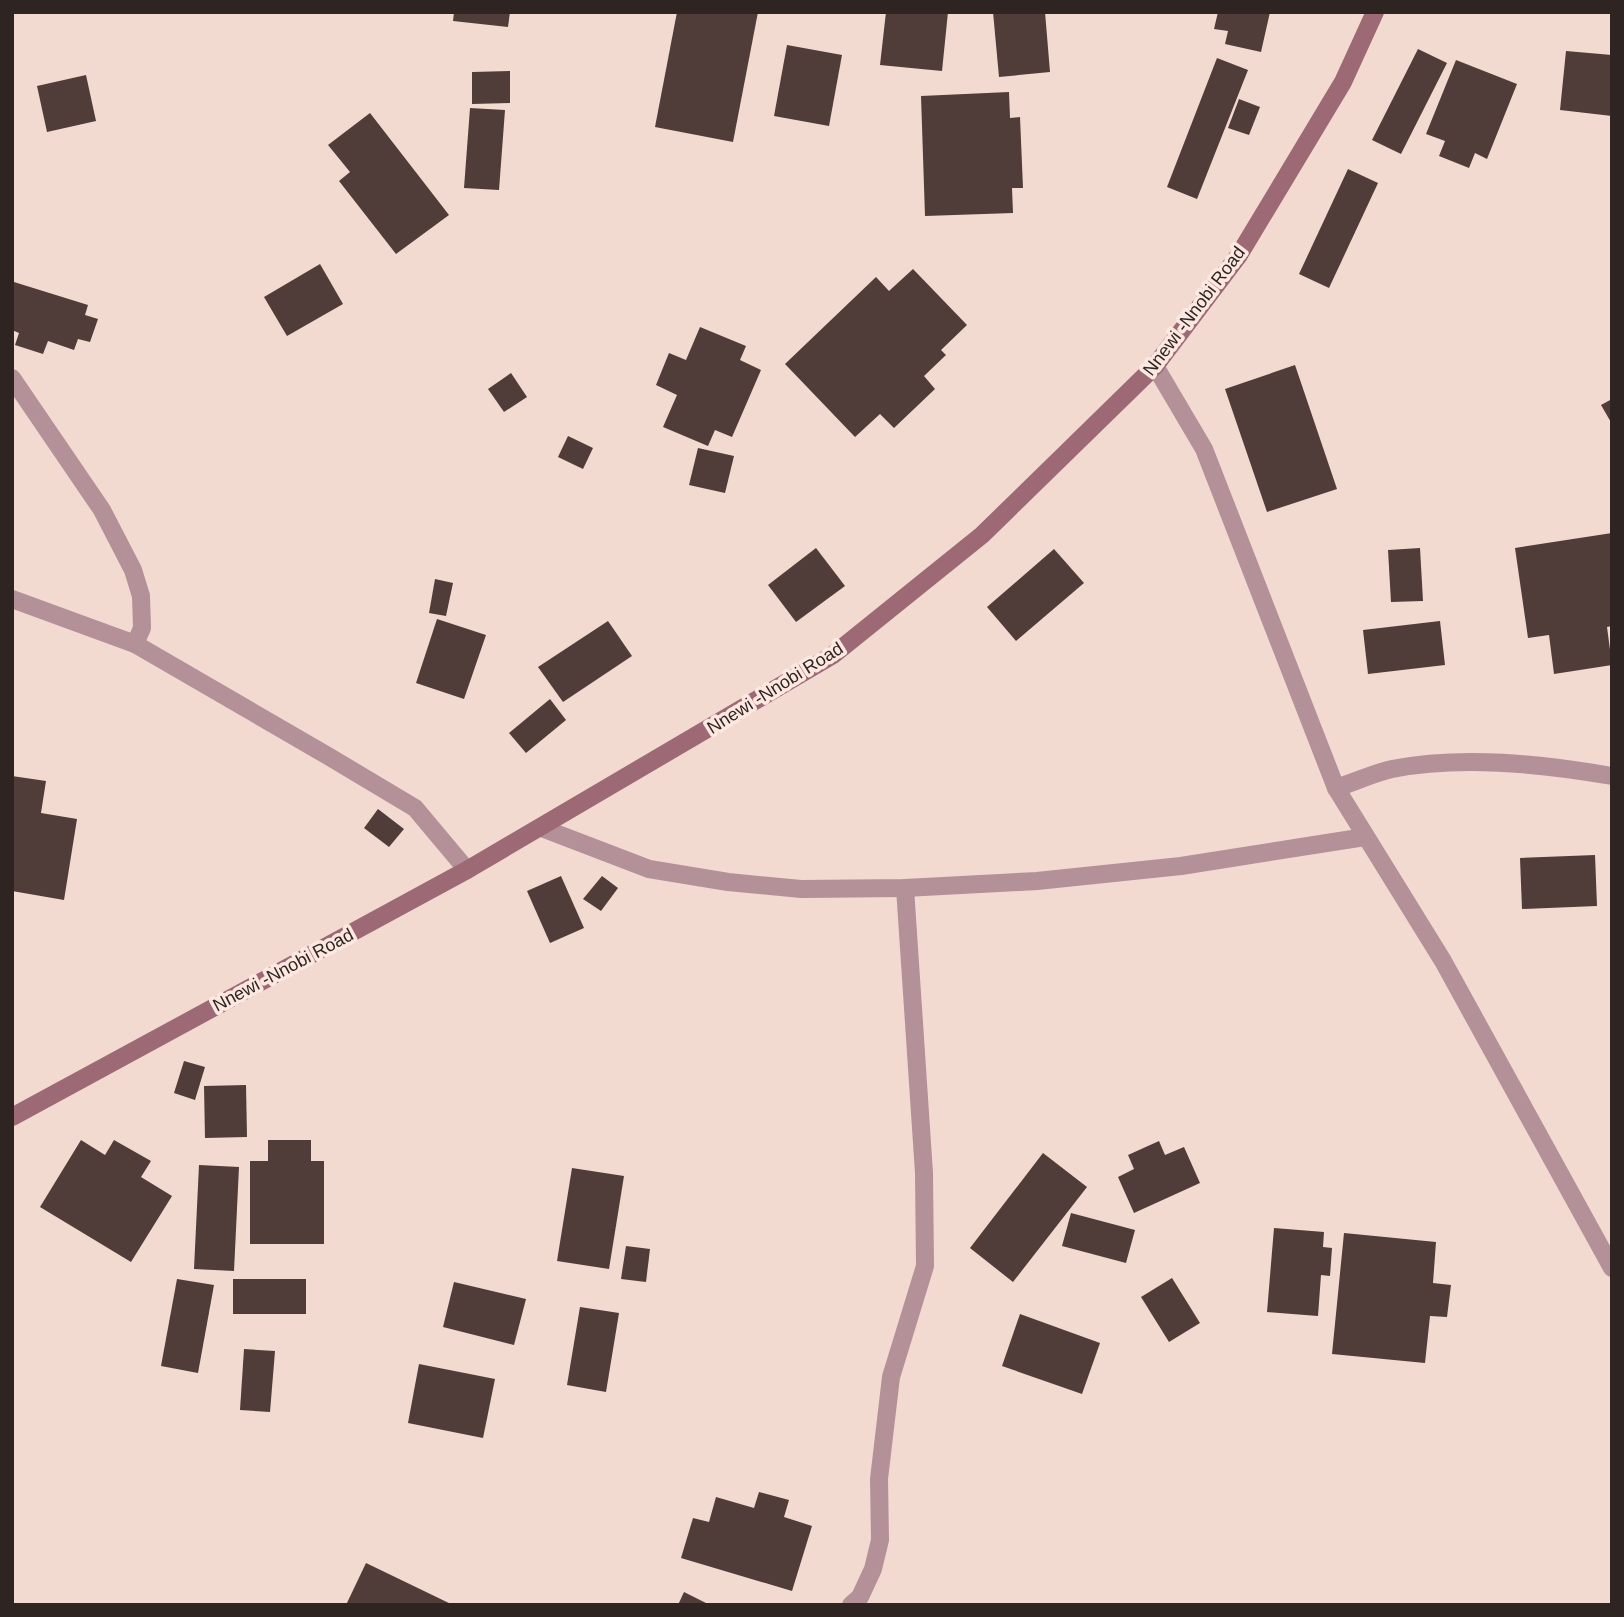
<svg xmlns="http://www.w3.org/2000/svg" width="1624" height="1617" font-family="Helvetica,sans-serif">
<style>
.building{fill:#503c38}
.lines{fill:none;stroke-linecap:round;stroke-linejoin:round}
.minor{stroke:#b49098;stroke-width:18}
.secondary{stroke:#9c6975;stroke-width:18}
.labels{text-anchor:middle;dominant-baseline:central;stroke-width:7;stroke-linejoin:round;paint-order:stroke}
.street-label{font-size:18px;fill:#2e2522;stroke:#fce8e1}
</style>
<rect width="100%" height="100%" fill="#f2dad1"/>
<g class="building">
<polygon points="454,12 510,12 508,27 453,21"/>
<polygon points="677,12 758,12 733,142 655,127"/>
<polygon points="886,12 948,12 942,71 880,65"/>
<polygon points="993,12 1045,12 1050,72 999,77"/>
<polygon points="1218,12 1270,12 1261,52 1225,44 1228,31 1214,29"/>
<polygon points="787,45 842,55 829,126 774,116"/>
<polygon points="1418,49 1447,63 1401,154 1372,140"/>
<polygon points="1566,51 1612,55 1612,116 1560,110"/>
<polygon points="1217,58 1248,70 1197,199 1167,187"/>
<polygon points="1456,60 1517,84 1487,159 1475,153 1469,168 1439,156 1445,141 1426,134"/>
<polygon points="510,71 510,103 472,104 472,72"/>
<polygon points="86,75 96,121 47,132 37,86"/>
<polygon points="1009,92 1010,118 1020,117 1023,188 1012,188 1013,213 925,216 921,96"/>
<polygon points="1239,99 1260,107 1249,135 1228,128"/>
<polygon points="470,108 505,110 499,190 464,188"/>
<polygon points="370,113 449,215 396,254 339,181 350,172 328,145"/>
<polygon points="1348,169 1378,183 1329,288 1299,274"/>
<polygon points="320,264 343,304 287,336 264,297"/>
<polygon points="913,269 967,325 941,350 946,355 924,376 935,389 894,428 880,414 855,437 785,364 876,277 889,291"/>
<polygon points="14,282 88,305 85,315 98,319 90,342 78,339 74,350 48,341 43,354 15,345 19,333 12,330 12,288"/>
<polygon points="700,327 746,346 740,360 761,370 732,437 715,430 708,446 663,427 677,395 656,385 669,353 686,360"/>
<polygon points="1295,365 1337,489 1267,512 1225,389"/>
<polygon points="511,373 527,397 504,412 488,389"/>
<polygon points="1612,399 1612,424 1601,405"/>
<polygon points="568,436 593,448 583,469 558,457"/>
<polygon points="698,448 734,456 725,493 689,485"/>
<polygon points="1612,533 1612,626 1607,627 1612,665 1554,674 1549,635 1528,638 1515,548"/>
<polygon points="816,548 845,586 796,622 768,585"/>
<polygon points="1420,548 1423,601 1391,602 1388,550"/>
<polygon points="1054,549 1084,583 1016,641 987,607"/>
<polygon points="435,579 453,583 446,616 429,613"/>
<polygon points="437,619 486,635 464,699 416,683"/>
<polygon points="608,621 632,656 563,702 538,667"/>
<polygon points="1440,621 1445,665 1368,674 1363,630"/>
<polygon points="550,699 566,720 526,753 509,733"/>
<polygon points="12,776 46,781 41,813 77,819 64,900 12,891"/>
<polygon points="378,809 404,829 389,847 364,828"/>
<polygon points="1595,855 1597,906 1522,909 1520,858"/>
<polygon points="561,876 584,928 550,943 527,891"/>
<polygon points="602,876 618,888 601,911 583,899"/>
<polygon points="184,1061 205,1067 195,1100 174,1093"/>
<polygon points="246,1085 247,1137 205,1138 204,1086"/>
<polygon points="81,1140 105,1155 114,1140 151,1161 141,1177 172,1196 131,1262 40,1207"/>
<polygon points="268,1140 311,1140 311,1161 324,1161 324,1244 250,1244 250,1161 268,1161"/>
<polygon points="1159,1141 1165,1155 1184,1147 1200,1183 1134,1213 1118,1177 1134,1169 1128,1155"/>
<polygon points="1043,1153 1087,1187 1013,1282 970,1248"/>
<polygon points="199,1165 239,1167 234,1271 194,1269"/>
<polygon points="572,1168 624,1176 609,1269 557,1261"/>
<polygon points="1071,1213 1135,1230 1126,1263 1062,1246"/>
<polygon points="1274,1228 1324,1232 1323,1247 1332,1248 1330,1276 1321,1275 1318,1316 1267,1312"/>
<polygon points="1344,1233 1436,1242 1433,1283 1451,1285 1447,1317 1430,1316 1425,1363 1332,1354"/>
<polygon points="626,1246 650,1249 646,1282 621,1279"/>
<polygon points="1172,1278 1200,1323 1169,1342 1141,1297"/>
<polygon points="177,1279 214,1285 198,1373 161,1366"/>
<rect x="233" y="1279" width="73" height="35"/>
<polygon points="454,1282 526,1299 514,1345 443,1327"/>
<polygon points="580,1307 619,1313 606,1392 567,1385"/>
<polygon points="1020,1314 1100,1343 1082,1394 1002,1366"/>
<polygon points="244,1349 275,1351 270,1412 240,1410"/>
<polygon points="419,1364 495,1379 483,1438 408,1423"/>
<polygon points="759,1492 789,1500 784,1517 812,1526 792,1591 681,1558 693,1518 709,1522 716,1497 754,1508"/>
<polygon points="366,1563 453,1605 346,1605"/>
<polygon points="684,1592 710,1605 678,1605"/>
</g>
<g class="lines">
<g class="minor">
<polyline points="1155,366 1204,449 1336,788 1443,961 1612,1268"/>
<polyline points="12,378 102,510 133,570 141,596 142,628 135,644"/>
<polyline points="12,599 135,644 328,756 415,808 467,870"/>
<path d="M1336,788C1355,782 1374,773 1392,769C1462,755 1543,764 1612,776"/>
<polyline points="542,828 649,869 728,882 801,889 905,888 1037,881 1181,866 1365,837"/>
<polyline points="851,1605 860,1597 873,1569 880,1540 879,1479 891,1377 925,1266 924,1173 905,888"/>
</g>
<polyline class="secondary" points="12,1117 467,870 833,655 982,535 1155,366 1239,255 1343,82 1375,12"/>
</g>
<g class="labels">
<g class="street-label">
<text transform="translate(1194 311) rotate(-53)">Nnewi -Nnobi Road</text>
<text transform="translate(775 688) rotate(-32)">Nnewi -Nnobi Road</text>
<text transform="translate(283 970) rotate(-28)">Nnewi -Nnobi Road</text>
</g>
</g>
<rect width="1624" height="1617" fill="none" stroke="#2e2522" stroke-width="28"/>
</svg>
